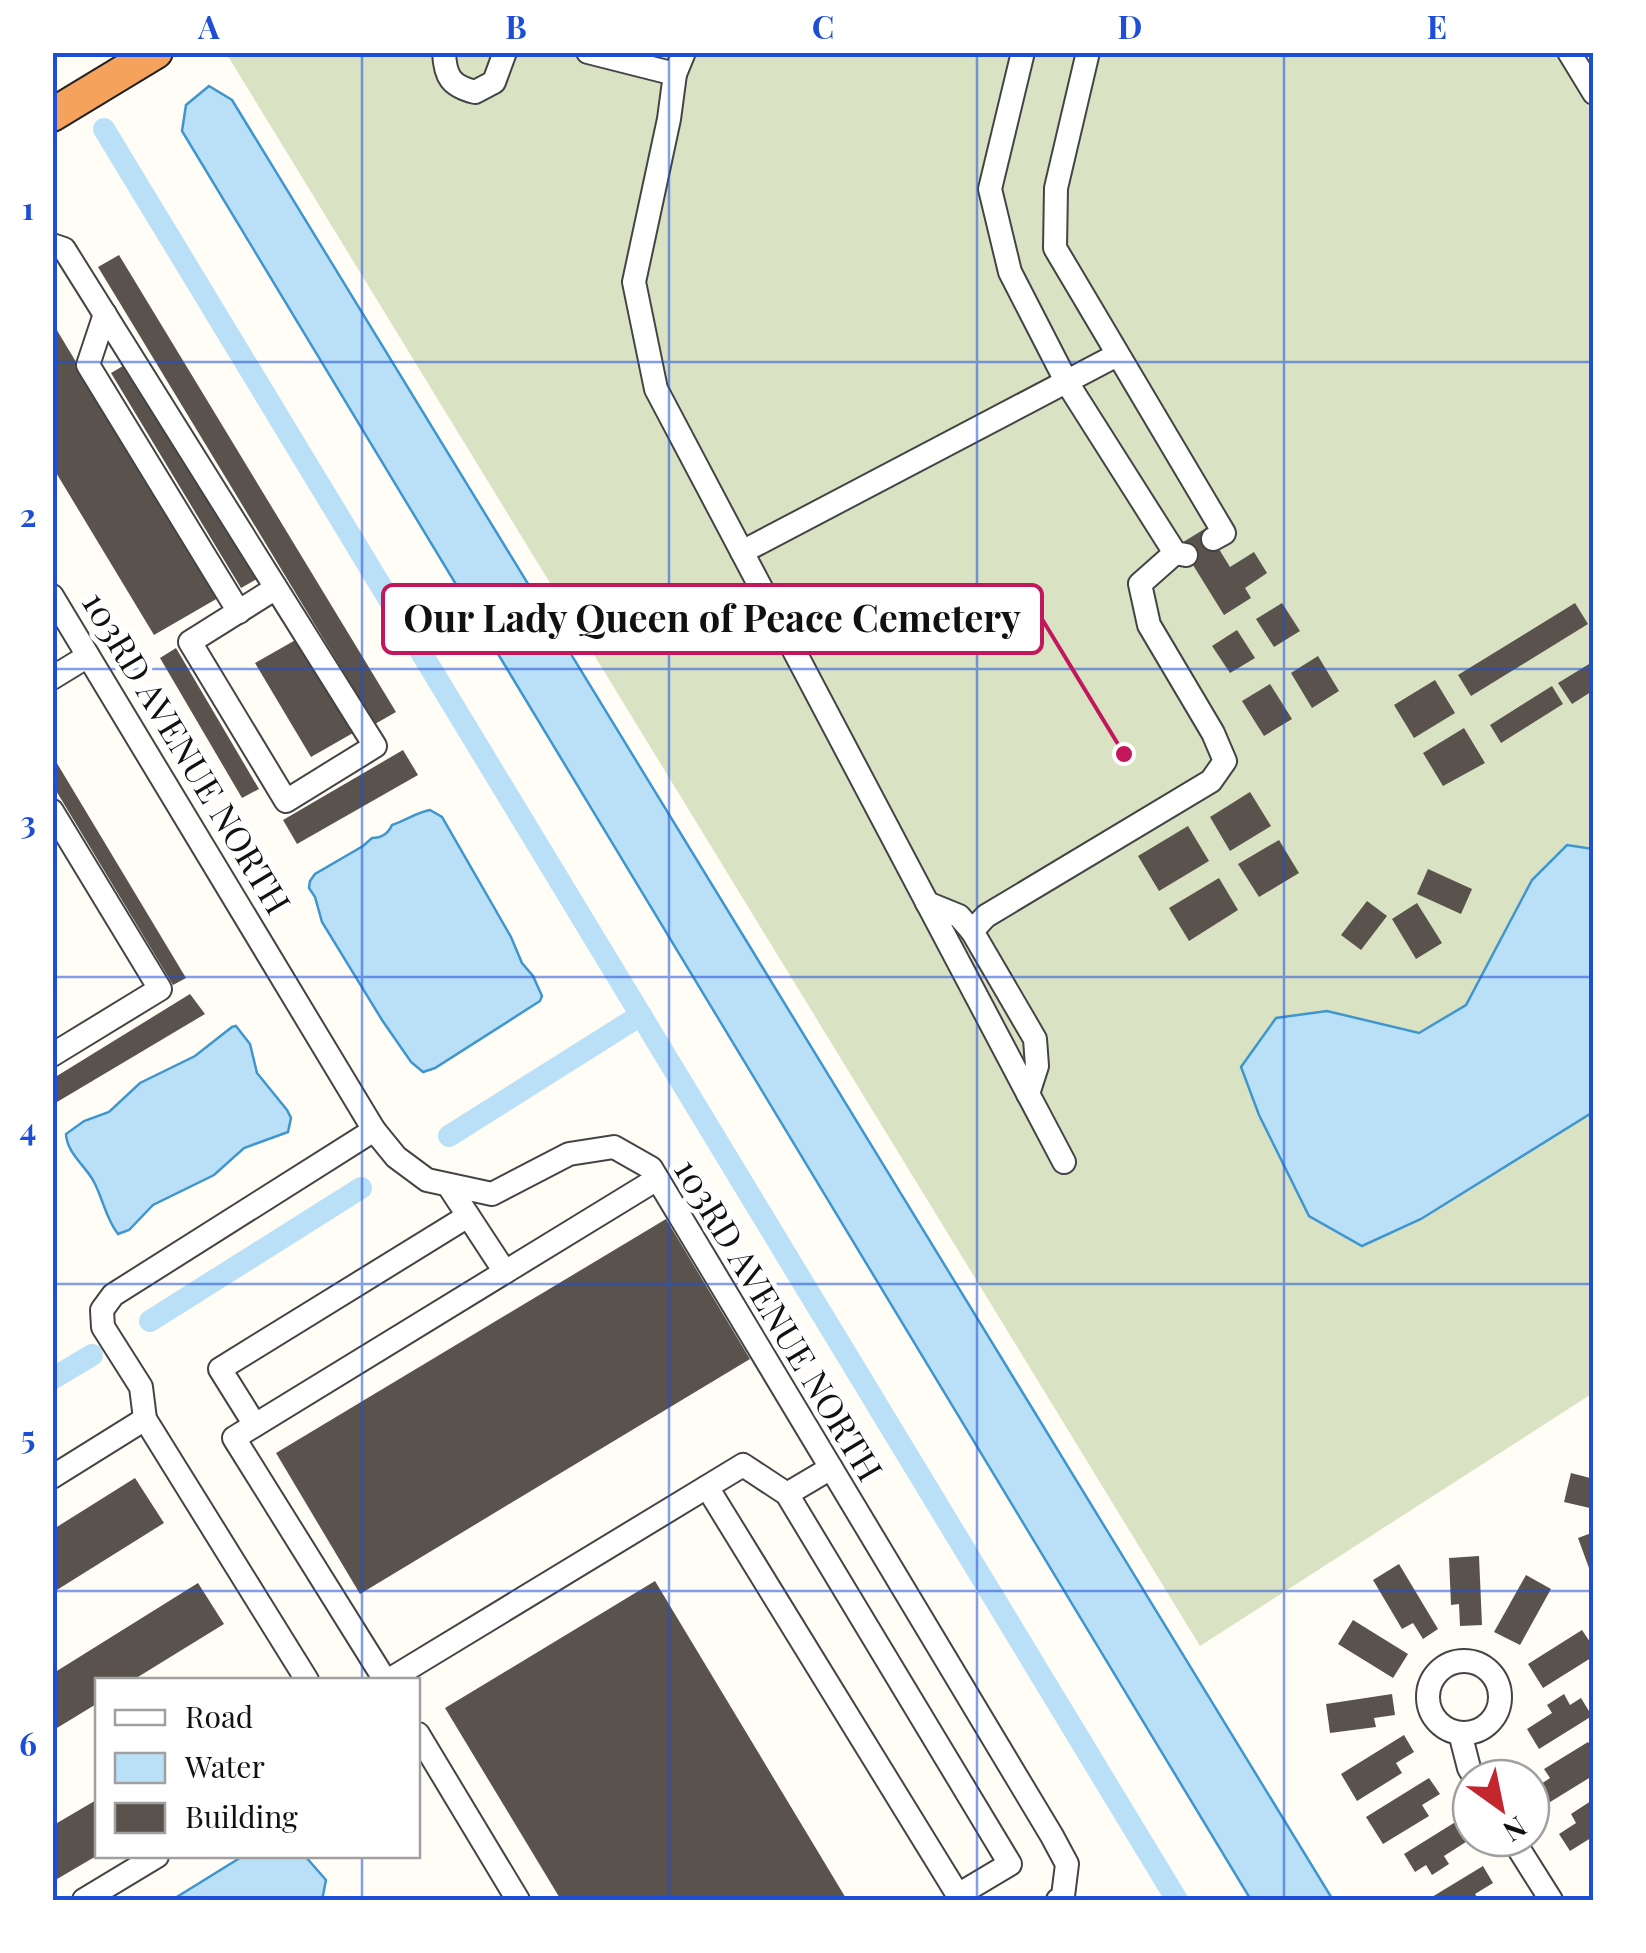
<svg xmlns="http://www.w3.org/2000/svg" width="1646" height="1953" font-family="'Playfair Display',serif">
<style>
.cemetery{fill:#d9e3c4}
.water{fill:#b9e0f7;stroke:#3f96cf;stroke-width:2.5}
.lines{fill:none;stroke-linecap:round;stroke-linejoin:round}
.canal{stroke:#b9e0f7;stroke-width:22}
.building{fill:#5a524d}
.minor-casing{stroke:#444;stroke-width:26}
.highway-casing{stroke:#222;stroke-width:36}
.minor{stroke:#fff;stroke-width:22}
.highway{stroke:#f5a25d;stroke-width:32}
.grid{fill:none;stroke:#1d4ed8;stroke-width:2.5;stroke-opacity:0.55}
.labels{text-anchor:middle;dominant-baseline:central;stroke-width:10;stroke-linejoin:round;paint-order:stroke}
.street-label{font-size:35px;fill:#111;stroke:#fff}
.leader{fill:none;stroke:#c2185b;stroke-width:4}
.callout-dot{fill:#c2185b;stroke:#fff;stroke-width:4}
.callout{fill:#fff;stroke:#c2185b;stroke-width:4}
.callout-label{font-size:38px;text-anchor:middle;font-weight:bold;fill:#111}
.neatline{fill:none;stroke:#1d4ed8;stroke-width:4}
.grid-label{font-size:32px;text-anchor:middle;font-weight:bold;fill:#1d4ed8}
</style>
<rect width="100%" height="100%" fill="#fffdf5"/>
<polygon class="cemetery" points="226,53 1556,53 1594,115 1593,1393 1200,1646"/>
<g class="water">
<polygon points="209,86 232,100 1333,1900 1251,1900 182,131 186,105"/>
<path d="M430,810L442,817L511,937L522,963L533,976L542,996L540,1001L435,1068L423,1072L411,1062L382,1020L322,922L315,897L309,888L310,881L315,874L363,846L372,838C381,838 388,834 392,825C405,821 417,812 430,810Z"/>
<polygon points="1567,845 1593,849 1593,1112 1421,1219 1362,1246 1309,1216 1259,1115 1241,1067 1276,1018 1327,1011 1419,1033 1466,1005 1532,880"/>
<path d="M236,1026L250,1044L257,1073L287,1110L291,1118L288,1132L244,1148L214,1175L153,1205L129,1230L118,1234C106,1219 103,1199 94,1182C86,1166 67,1154 66,1134L84,1121L109,1112L140,1083L195,1056L232,1027Z"/>
<polygon points="243,1856 305,1856 326,1880 322,1900 172,1900"/>
</g>
<g class="lines">
<g class="canal">
<polyline points="104,129 1177,1900"/>
<polyline points="449,1136 641,1015"/>
<polyline points="150,1321 361,1188"/>
<polyline points="52,1379 92,1355"/>
</g>
</g>
<g class="building">
<polygon points="119,255 396,712 375,724 98,267"/>
<polygon points="52,322 218,598 154,635 52,466"/>
<polygon points="128,363 257,579 241,588 111,373"/>
<polygon points="1206,528 1230,567 1254,552 1267,573 1245,588 1251,598 1224,615 1180,544"/>
<polygon points="1282,603 1300,631 1274,647 1256,619"/>
<polygon points="1575,603 1588,624 1471,696 1458,675"/>
<polygon points="1237,630 1255,658 1230,673 1212,646"/>
<polygon points="299,638 353,733 311,757 255,663"/>
<polygon points="176,648 259,789 242,798 160,658"/>
<polygon points="1318,656 1339,691 1312,708 1291,673"/>
<polygon points="1594,661 1594,690 1572,704 1558,683"/>
<polygon points="1435,680 1455,713 1414,738 1394,705"/>
<polygon points="1270,684 1292,719 1264,736 1242,701"/>
<polygon points="1552,686 1563,704 1501,743 1490,725"/>
<polygon points="1464,728 1485,763 1443,786 1423,753"/>
<polygon points="403,750 418,775 297,844 283,820"/>
<polygon points="52,755 186,978 173,985 52,784"/>
<polygon points="1250,792 1271,826 1230,851 1210,817"/>
<polygon points="1188,826 1209,861 1159,891 1138,856"/>
<polygon points="1279,840 1299,873 1259,897 1238,864"/>
<polygon points="1428,869 1472,889 1461,914 1417,894"/>
<polygon points="1219,878 1238,910 1189,941 1169,908"/>
<polygon points="1367,901 1387,916 1361,950 1341,935"/>
<polygon points="1417,903 1442,943 1416,959 1392,919"/>
<polygon points="190,994 205,1014 52,1105 52,1079"/>
<polygon points="666,1219 750,1359 360,1594 276,1453"/>
<polygon points="1571,1473 1594,1479 1594,1509 1564,1502"/>
<polygon points="135,1478 164,1523 52,1593 52,1530"/>
<polygon points="1594,1532 1594,1567 1589,1568 1578,1538"/>
<polygon points="1479,1556 1482,1625 1460,1626 1459,1604 1451,1605 1449,1558"/>
<polygon points="1399,1564 1438,1629 1423,1639 1413,1623 1402,1629 1373,1580"/>
<polygon points="1526,1575 1551,1589 1520,1645 1494,1632"/>
<polygon points="655,1581 847,1900 561,1900 445,1708"/>
<polygon points="198,1583 224,1624 133,1680 98,1680 98,1703 52,1731 52,1674"/>
<polygon points="1353,1620 1408,1654 1393,1678 1338,1644"/>
<polygon points="1582,1630 1594,1648 1594,1656 1543,1688 1528,1664"/>
<polygon points="1392,1694 1395,1715 1374,1718 1376,1727 1330,1733 1326,1704"/>
<polygon points="1564,1694 1570,1705 1581,1698 1592,1716 1539,1749 1527,1729 1552,1713 1547,1705"/>
<polygon points="1404,1735 1414,1752 1396,1763 1402,1773 1357,1801 1341,1774"/>
<polygon points="1588,1742 1594,1750 1594,1775 1542,1807 1532,1790 1550,1778 1544,1769"/>
<polygon points="1429,1778 1440,1794 1422,1805 1429,1816 1383,1844 1366,1817"/>
<polygon points="98,1799 98,1855 52,1882 52,1826"/>
<polygon points="1594,1799 1594,1836 1570,1851 1559,1834 1576,1823 1571,1814"/>
<polygon points="1457,1821 1469,1840 1444,1856 1449,1864 1432,1875 1426,1865 1415,1872 1404,1854"/>
<polygon points="1483,1866 1493,1883 1475,1894 1479,1900 1427,1900"/>
</g>
<g class="lines">
<g class="minor-casing">
<g id="minor">
<path d="M444,52C445,77 451,86 475,92L494,82L505,52"/>
<polyline points="588,52 675,74"/>
<polyline points="684,52 675,74 669,119 634,282 656,389 1064,1162"/>
<polyline points="1023,52 990,189 1010,272 1066,381 1175,553 1186,555"/>
<polyline points="1088,52 1056,188 1055,248 1224,533 1213,539"/>
<polyline points="1569,52 1594,93"/>
<polyline points="52,245 64,249 375,746 286,801 190,642 276,588"/>
<polyline points="105,314 88,365 239,612"/>
<polyline points="742,552 1117,355"/>
<polyline points="52,596 374,1130 396,1157 427,1180 492,1194 569,1154 614,1147 651,1168 1052,1836 1067,1864 1063,1896 1058,1900"/>
<polyline points="52,678 88,656"/>
<polyline points="52,811 160,989 52,1055"/>
<polyline points="927,903 959,916 972,931 1035,1039 1037,1066 1028,1094"/>
<polyline points="972,931 986,916 1211,781 1225,761 1213,733 1149,625 1140,584 1175,553"/>
<polyline points="505,1272 657,1179"/>
<polyline points="255,1425 220,1369 468,1216"/>
<polyline points="52,1477 145,1419"/>
<polyline points="707,1487 958,1895"/>
<polyline points="787,1494 831,1468"/>
<circle cx="1464" cy="1697" r="36"/>
<polyline points="307,1680 145,1419 141,1387 103,1327 102,1310 113,1295 374,1130"/>
<polyline points="385,1680 234,1438 505,1272 448,1185"/>
<polyline points="389,1680 743,1465 787,1494 1010,1864 958,1895 962,1900"/>
<polyline points="1460,1733 1469,1768 1475,1778"/>
<polyline points="418,1734 518,1900"/>
<polyline points="1512,1838 1551,1900"/>
<polyline points="84,1900 157,1856"/>
</g>
</g>
<g class="highway-casing">
<polyline id="highway" points="52,115 156,52"/>
</g>
<use href="#minor" class="minor"/>
<use href="#highway" class="highway"/>
</g>
<path class="grid" d="M362,52V1680M669,52V1900M977,52V1900M1284,52V1900M52,362H1594M52,669H1594M52,977H1594M52,1284H1594M52,1591H1594M362,1856V1900"/>
<g class="labels">
<g class="street-label">
<text transform="translate(188 752) rotate(59)">103RD AVENUE NORTH</text>
<text transform="translate(780 1319) rotate(59)">103RD AVENUE NORTH</text>
</g>
</g>
<path class="leader" d="M1124 754L1042 619"/>
<circle class="callout-dot" cx="1124" cy="754" r="10"/>
<rect class="callout" x="383" y="585" width="659" height="68" rx="10"/>
<g class="callout-label">
<text x="712" y="632">Our Lady Queen of Peace Cemetery</text>
</g>
<rect width="1646" height="1953" fill="none" stroke="#ffffff" stroke-width="110"/>
<rect x="95" y="1678" width="325" height="180" fill="#ffffff" stroke="#a0a0a0" stroke-width="2.5"/>
<rect x="115" y="1710" width="50" height="15" fill="#ffffff" stroke="#a0a0a0" stroke-width="2.5"/>
<text x="185" y="1728" font-size="30" fill="#111111">Road</text>
<rect x="115" y="1753" width="50" height="30" fill="#b9e0f7" stroke="#a0a0a0" stroke-width="2.5"/>
<text x="185" y="1778" font-size="30" fill="#111111">Water</text>
<rect x="115" y="1803" width="50" height="30" fill="#5a524d" stroke="#a0a0a0" stroke-width="2.5"/>
<text x="185" y="1828" font-size="30" fill="#111111">Building</text>
<g transform="translate(1501 1808) rotate(147)"><circle r="48" fill="#ffffff" stroke="#a0a0a0" stroke-width="2.5"/>
<path d="M0-8L18 38L0 25L-18 38Z" fill="#c4262e"/>
<text y="-15" font-size="28" font-weight="bold" text-anchor="middle" fill="#111111">N</text>
</g>
<rect x="55" y="55" width="1536" height="1843" class="neatline"/>
<g class="grid-label">
<text x="209" y="39">A</text>
<text x="516" y="39">B</text>
<text x="823" y="39">C</text>
<text x="1130" y="39">D</text>
<text x="1437" y="39">E</text>
<text x="28" y="220">1</text>
<text x="28" y="527">2</text>
<text x="28" y="834">3</text>
<text x="28" y="1141">4</text>
<text x="28" y="1449">5</text>
<text x="28" y="1756">6</text>
</g>
</svg>
